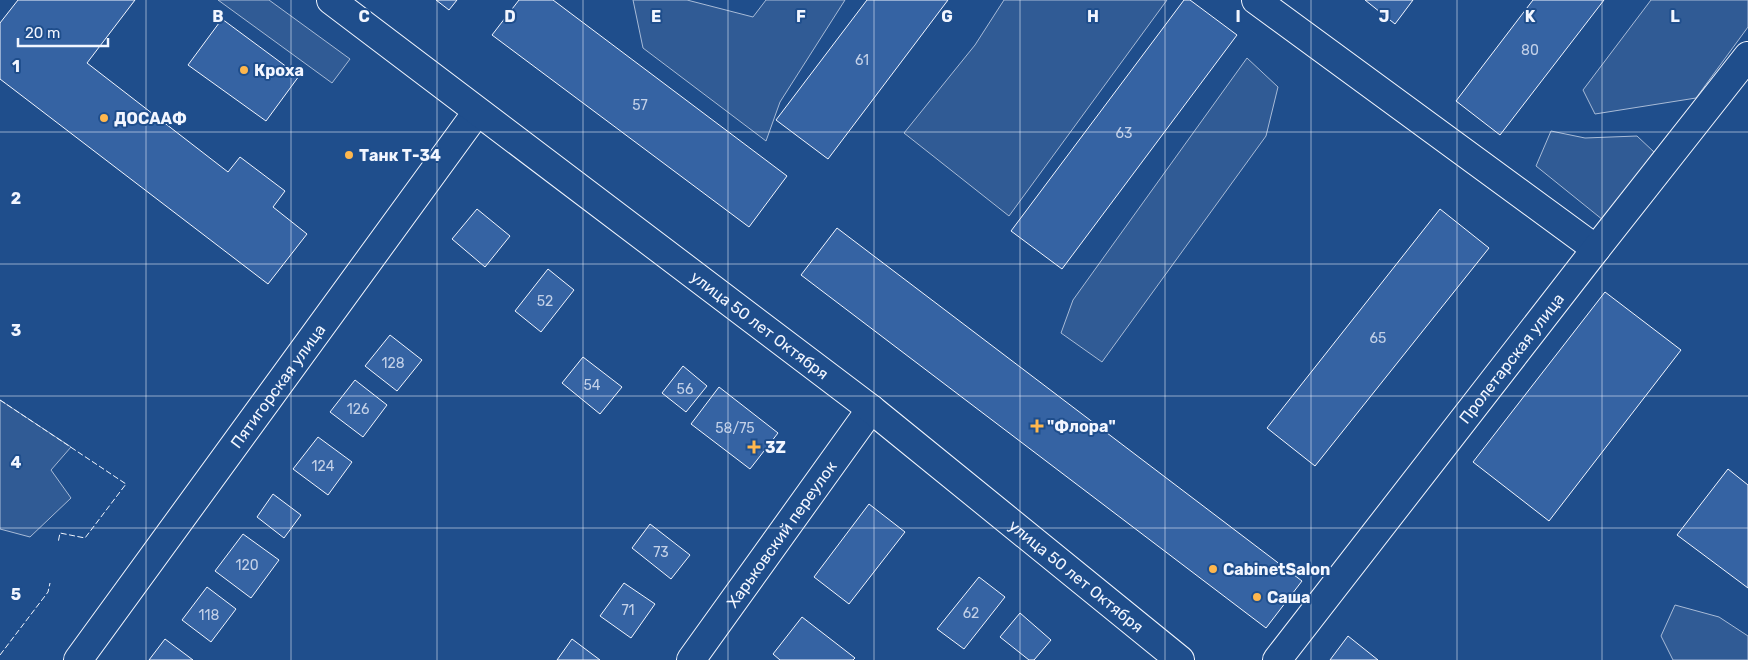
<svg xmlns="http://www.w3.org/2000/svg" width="1748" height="660" font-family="Rubik,sans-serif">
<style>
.built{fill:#305b95;stroke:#a8bbd7}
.building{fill:#3563a3;stroke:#f2f6ff}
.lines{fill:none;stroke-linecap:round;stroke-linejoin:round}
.minor-casing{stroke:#f2f6ff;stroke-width:30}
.major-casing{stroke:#f2f6ff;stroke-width:30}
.minor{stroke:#1f4e8c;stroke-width:28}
.major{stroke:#1f4e8c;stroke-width:28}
.fence{stroke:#f2f6ff;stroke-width:1;stroke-dasharray:6 2.5;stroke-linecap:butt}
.grid{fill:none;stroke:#f2f6ff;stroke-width:1;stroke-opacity:0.55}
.poi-dot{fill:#ffb74d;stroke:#1f4e8c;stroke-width:2}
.labels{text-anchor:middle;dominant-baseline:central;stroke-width:4;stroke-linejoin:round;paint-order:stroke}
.number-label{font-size:14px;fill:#c3d1e8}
.poi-label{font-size:16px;font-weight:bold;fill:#f2f6ff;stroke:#1f4e8c;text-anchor:start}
.street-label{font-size:16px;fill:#f2f6ff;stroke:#1f4e8c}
.grid-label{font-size:16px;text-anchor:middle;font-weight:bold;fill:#f2f6ff;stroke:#1f4e8c;stroke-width:4;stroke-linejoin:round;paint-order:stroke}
</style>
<rect width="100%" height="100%" fill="#1f4e8c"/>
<g class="built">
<polygon points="218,0 269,0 350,59 332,83"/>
<polygon points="633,0 687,0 753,17 766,0 845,0 780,102 766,141 643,48"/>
<polygon points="1004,0 1167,0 1009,216 904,133 975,45"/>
<polygon points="1651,0 1748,0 1748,27 1696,98 1595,114 1583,90"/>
<polygon points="1247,58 1278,87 1266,136 1102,362 1061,333 1073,300"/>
<polygon points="1551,131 1585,138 1637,136 1654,152 1603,220 1536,166"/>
<polygon points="0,400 71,447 51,470 71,498 30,537 0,529"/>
<polygon points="1675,605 1719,617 1748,636 1748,660 1673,660 1661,636"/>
</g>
<g class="building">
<polygon points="18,0 135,0 87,63 228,172 240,157 285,191 273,207 307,234 268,284 0,79 0,23"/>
<polygon points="436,0 457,0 449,10"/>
<polygon points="519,0 553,0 787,176 749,227 492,35"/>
<polygon points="867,0 948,0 828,159 776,120"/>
<polygon points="1184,0 1190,0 1237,35 1062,269 1011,231"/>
<polygon points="1365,0 1413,0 1395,24"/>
<polygon points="1533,0 1604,0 1500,135 1456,101"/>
<polygon points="222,19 299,76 266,121 188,65"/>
<polygon points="477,209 510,236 485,267 452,239"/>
<polygon points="1440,209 1489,248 1315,466 1267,428"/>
<polygon points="837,228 1302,581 1266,628 801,275"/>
<polygon points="548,269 574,290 541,332 515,311"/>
<polygon points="1605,292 1681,350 1549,521 1473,462"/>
<polygon points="390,335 422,360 397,391 365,366"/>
<polygon points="583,357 622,387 600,414 562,383"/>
<polygon points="683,366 707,386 686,412 662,393"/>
<polygon points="355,380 387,405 363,437 330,412"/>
<polygon points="719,387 778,433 750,469 691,424"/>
<polygon points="318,437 352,462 328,495 293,469"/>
<polygon points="1728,469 1748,485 1748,588 1677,535"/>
<polygon points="273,494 301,515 284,538 257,517"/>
<polygon points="869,504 905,532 849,604 814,577"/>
<polygon points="650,524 690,555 671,579 632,548"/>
<polygon points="243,534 279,560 251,598 215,571"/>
<polygon points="979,577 1005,597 964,649 937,629"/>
<polygon points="624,583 655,604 631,638 600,616"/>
<polygon points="207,587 236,609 211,642 182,620"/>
<polygon points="1020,613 1051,640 1034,660 1029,660 1000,637"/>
<polygon points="802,617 855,658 853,660 780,660 773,654"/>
<polygon points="1348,636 1378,660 1330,660"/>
<polygon points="165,639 193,660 149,660"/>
<polygon points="572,639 600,660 557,660"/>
</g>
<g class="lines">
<g class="minor-casing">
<g id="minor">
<polyline points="1256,0 1596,249"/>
<path id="s1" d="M78,660L477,112"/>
<path id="s2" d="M691,660L871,409"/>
<path id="s3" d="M1277,660L1596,249L1748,56"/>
</g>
</g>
<g class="major-casing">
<g id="major">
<path id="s4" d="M331,0L871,409L1180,660"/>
</g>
</g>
<use href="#minor" class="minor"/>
<use href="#major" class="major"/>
<g class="fence">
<polyline points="0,400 126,484 85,538 60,533 58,543"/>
<polyline points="0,655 48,592 50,583"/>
</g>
</g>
<path class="grid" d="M146,0V660M291,0V660M437,0V660M583,0V660M728,0V660M874,0V660M1020,0V660M1165,0V660M1311,0V660M1457,0V660M1602,0V660M0,132H1748M0,264H1748M0,396H1748M0,528H1748"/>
<g class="poi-dot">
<circle cx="244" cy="70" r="5"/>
<circle cx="104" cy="118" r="5"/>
<circle cx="349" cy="155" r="5"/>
<path d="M1034.5 418.5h5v5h5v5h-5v5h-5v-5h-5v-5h5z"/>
<path d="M751.5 439.5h5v5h5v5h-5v5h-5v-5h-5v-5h5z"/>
<circle cx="1213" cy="569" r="5"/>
<circle cx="1257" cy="597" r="5"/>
</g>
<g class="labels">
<g class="number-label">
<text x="1530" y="50">80</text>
<text x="862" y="60">61</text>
<text x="640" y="105">57</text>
<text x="1124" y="133">63</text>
<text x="545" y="301">52</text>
<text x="1378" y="338">65</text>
<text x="393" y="363">128</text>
<text x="592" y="385">54</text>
<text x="685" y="389">56</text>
<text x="358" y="409">126</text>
<text x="735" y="428">58/75</text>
<text x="323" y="466">124</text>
<text x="661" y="552">73</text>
<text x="247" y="565">120</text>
<text x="628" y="610">71</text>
<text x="971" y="613">62</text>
<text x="209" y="615">118</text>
</g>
<g class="poi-label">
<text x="254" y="70">Кроха</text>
<text x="114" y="118">ДОСААФ</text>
<text x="359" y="155">Танк Т-34</text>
<text x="1047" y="426">"Флора"</text>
<text x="765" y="447">3Z</text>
<text x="1223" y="569">CabinetSalon</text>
<text x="1267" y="597">Саша</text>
</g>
<g class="street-label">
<text stroke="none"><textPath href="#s4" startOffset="538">улица 50 лет Октября</textPath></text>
<text stroke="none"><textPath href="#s3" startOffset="382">Пролетарская улица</textPath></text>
<text stroke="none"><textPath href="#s1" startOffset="339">Пятигорская улица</textPath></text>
<text stroke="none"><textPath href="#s2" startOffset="155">Харьковский переулок</textPath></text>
<text stroke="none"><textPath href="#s4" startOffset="942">улица 50 лет Октября</textPath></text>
</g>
</g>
<g class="grid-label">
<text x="218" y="22">B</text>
<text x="364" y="22">C</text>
<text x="510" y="22">D</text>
<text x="656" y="22">E</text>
<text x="801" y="22">F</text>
<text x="947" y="22">G</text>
<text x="1093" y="22">H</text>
<text x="1238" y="22">I</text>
<text x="1384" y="22">J</text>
<text x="1530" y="22">K</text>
<text x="1675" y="22">L</text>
<text x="16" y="72">1</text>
<text x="16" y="204">2</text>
<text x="16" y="336">3</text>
<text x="16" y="468">4</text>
<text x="16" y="600">5</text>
</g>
<path d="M18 38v8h90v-8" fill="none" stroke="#f2f6ff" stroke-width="2.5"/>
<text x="25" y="38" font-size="15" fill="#f2f6ff" stroke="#1f4e8c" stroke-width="4" paint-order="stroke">20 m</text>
</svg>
